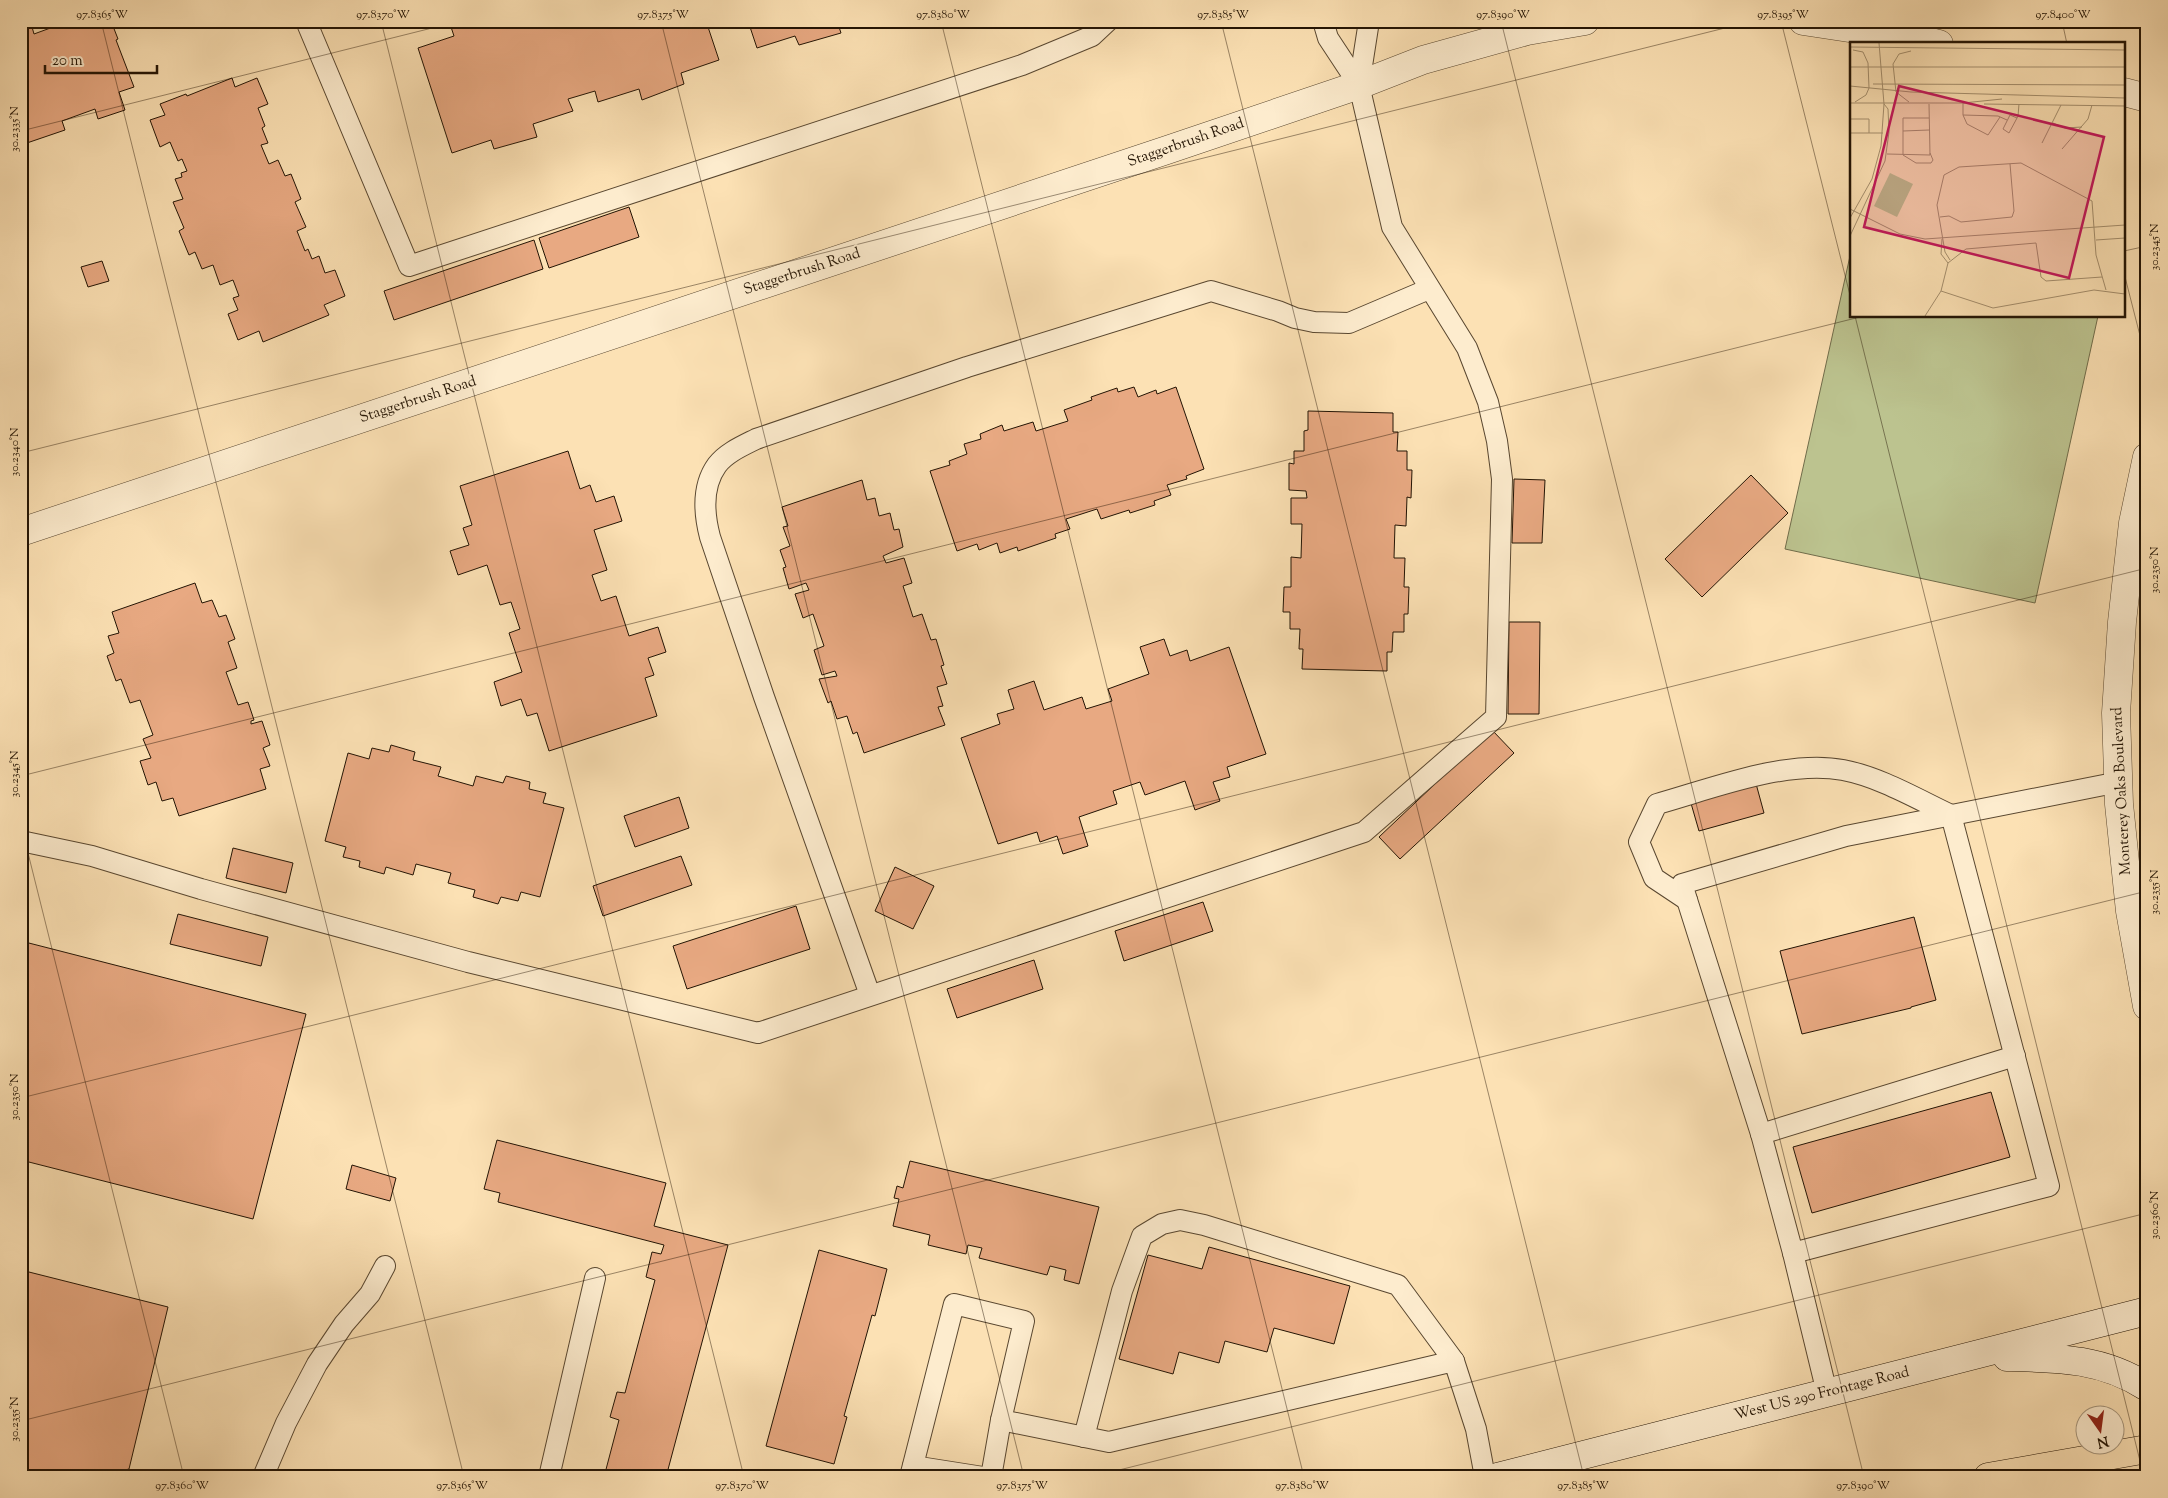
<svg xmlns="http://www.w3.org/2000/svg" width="2168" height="1498" font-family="'Sorts Mill Goudy',serif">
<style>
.green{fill:#bcc38f;stroke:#706c4a}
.building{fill:#e8a982;stroke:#231404}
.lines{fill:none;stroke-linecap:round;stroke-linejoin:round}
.service-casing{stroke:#594730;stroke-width:22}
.minor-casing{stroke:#594730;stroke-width:29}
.tertiary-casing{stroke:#594730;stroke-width:29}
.secondary-casing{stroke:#231404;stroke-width:29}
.motorway-casing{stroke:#231404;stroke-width:29}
.service{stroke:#fdecce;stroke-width:20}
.minor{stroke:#fdecce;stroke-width:28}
.tertiary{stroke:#fdecce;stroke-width:28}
.secondary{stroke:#fdecce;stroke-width:28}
.motorway{stroke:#fce1b4;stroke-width:28}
.ticks{fill:none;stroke:#231404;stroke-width:1;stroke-opacity:0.45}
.labels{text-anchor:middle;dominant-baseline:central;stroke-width:4;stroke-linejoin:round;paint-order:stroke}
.street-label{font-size:15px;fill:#231404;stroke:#fdecce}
.inset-road{fill:none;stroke:#a58f6e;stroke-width:1}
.view{fill:#c2185b;fill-opacity:0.15;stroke:#c2185b;stroke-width:2.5}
.inset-edge{fill:none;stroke:#231404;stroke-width:2.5}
.neatline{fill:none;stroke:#231404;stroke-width:2}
.ticks-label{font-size:12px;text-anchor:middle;fill:#231404}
</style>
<rect width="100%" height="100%" fill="#fce1b4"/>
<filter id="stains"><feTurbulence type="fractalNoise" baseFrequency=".004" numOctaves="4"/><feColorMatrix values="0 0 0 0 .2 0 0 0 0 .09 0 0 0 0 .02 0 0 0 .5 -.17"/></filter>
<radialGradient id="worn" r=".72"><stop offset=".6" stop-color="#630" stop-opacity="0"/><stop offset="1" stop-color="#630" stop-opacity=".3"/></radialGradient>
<polygon class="green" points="1852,247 1852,316 2098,316 2035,603 1785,549"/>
<g class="building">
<polygon points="64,21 111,21 118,39 116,40 134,87 119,92 125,110 98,119 95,109 62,121 65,130 21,145 21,27 27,25 28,28 32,27 34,34 64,23"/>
<polygon points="458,21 706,21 719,60 681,73 684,84 642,100 639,89 598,102 595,91 568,99 573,111 533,124 537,137 494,149 491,140 452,153 418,48 454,36 450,24"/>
<polygon points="748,21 837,21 841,33 799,45 795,36 757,48"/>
<polygon points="232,78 235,87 257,78 268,104 258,108 265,126 262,128 268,143 261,145 269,164 278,160 285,176 291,174 301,199 295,202 306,227 297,231 305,251 308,249 312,259 319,256 325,273 335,270 345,296 324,305 329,315 263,342 259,331 238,340 228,314 238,310 233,298 239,296 233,280 220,285 213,265 202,269 195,252 189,255 179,231 184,228 173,202 183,199 175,179 182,177 181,173 187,171 182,159 178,161 170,142 160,147 150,120 165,115 160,104 186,94 187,96"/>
<polygon points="629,207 639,237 549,268 539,238"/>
<polygon points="534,240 543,269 394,320 384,291"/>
<polygon points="102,261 109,281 88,287 81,267"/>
<polygon points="1134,387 1138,397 1156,390 1157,394 1176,387 1204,469 1186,476 1187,479 1167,485 1171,495 1154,501 1155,505 1130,513 1129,510 1101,519 1097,509 1066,519 1070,529 1055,534 1056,538 1018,551 1017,547 1000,553 997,543 979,550 977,544 957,551 930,471 950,465 949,461 967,454 964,444 981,439 980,434 1002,425 1004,431 1033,422 1036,431 1068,421 1064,410 1092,400 1091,397 1117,388 1118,392"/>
<polygon points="1308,411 1393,413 1393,432 1398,432 1397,451 1407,451 1407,470 1412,470 1411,498 1407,497 1406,526 1395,525 1394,558 1405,558 1404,587 1409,587 1408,614 1404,614 1404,632 1393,632 1392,652 1387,652 1387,671 1302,669 1303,649 1299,649 1300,629 1290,629 1290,612 1283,612 1284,587 1291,587 1291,557 1301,558 1302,524 1291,524 1291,498 1307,498 1306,491 1289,490 1289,463 1294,464 1294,451 1304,451 1304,431 1308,430"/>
<polygon points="568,451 580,489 590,485 596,502 614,496 622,521 594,530 607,570 592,575 601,601 616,596 629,636 658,627 666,652 648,658 654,675 645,678 657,716 549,751 537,713 527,716 521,699 501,706 494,682 522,672 509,633 520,629 511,602 500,605 487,565 458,575 450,551 469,545 463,528 472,525 460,486"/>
<polygon points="1751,475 1788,513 1702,597 1665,559"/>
<polygon points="1514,479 1545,480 1542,543 1512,543"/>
<polygon points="862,480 867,500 875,498 879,516 890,513 894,530 899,529 903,547 883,556 886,563 904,558 912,583 903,586 913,617 922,614 931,640 936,639 944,665 941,666 947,684 937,687 943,706 938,707 945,725 864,753 857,732 853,734 847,716 837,719 831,701 828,703 819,679 837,676 835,671 822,675 814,650 824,646 813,614 803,618 795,594 809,590 806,583 789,589 783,568 786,567 780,550 790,546 783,527 788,526 782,507"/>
<polygon points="195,583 202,603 212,600 219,617 226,615 235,639 228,642 237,668 226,672 238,705 248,702 254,720 251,721 251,724 262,721 270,745 263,748 270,766 260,769 266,789 179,816 173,798 162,801 156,782 148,785 140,761 151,758 143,739 153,735 140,700 130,703 121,679 116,681 107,656 114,653 108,636 119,633 112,612"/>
<polygon points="1509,622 1540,622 1539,714 1508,714"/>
<polygon points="1164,639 1170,656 1187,650 1190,661 1229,647 1266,754 1227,767 1230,777 1213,782 1220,801 1195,810 1185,781 1145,795 1140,782 1113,791 1117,804 1079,817 1088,846 1063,854 1057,836 1040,842 1037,832 998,844 961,738 1000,724 997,714 1014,709 1008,690 1034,681 1044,710 1082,697 1086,709 1112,701 1108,689 1149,674 1140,647"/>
<polygon points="1492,730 1514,753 1400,859 1379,837"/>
<polygon points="391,745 415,752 413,760 441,767 438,776 473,786 476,776 503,783 506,776 530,782 529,789 546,793 543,803 564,808 540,897 521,892 518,901 501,897 498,904 473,897 475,890 448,883 451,873 416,864 413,875 386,867 384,874 359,867 360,861 343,857 346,847 325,841 348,753 369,759 372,748 389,752"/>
<polygon points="1752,769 1764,813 1699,831 1686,786"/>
<polygon points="679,797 689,828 635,847 624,816"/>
<polygon points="233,848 293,863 286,893 226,878"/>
<polygon points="681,856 692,885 603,916 593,886"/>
<polygon points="895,867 934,886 913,929 875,911"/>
<polygon points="1203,902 1213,931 1124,961 1115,931"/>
<polygon points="796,906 810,949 687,989 673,946"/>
<polygon points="178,914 268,937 261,966 170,944"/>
<polygon points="1914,917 1936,1000 1911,1007 1911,1008 1802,1034 1780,951"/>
<polygon points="21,941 306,1014 253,1219 21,1160"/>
<polygon points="1034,960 1043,989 957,1018 947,989"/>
<polygon points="1991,1092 2010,1157 1812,1213 1793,1147"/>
<polygon points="497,1140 666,1183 654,1226 728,1245 666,1477 604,1477 619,1420 610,1417 617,1392 625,1393 655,1280 646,1277 652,1252 661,1254 664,1245 498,1202 500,1193 484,1189"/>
<polygon points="910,1161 1099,1207 1079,1284 1064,1280 1066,1270 1050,1266 1047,1275 979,1258 982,1248 968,1245 966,1254 928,1245 930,1235 893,1226 899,1199 894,1198 897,1186 903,1188"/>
<polygon points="352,1165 396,1178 390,1201 346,1189"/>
<polygon points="1209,1247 1350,1286 1334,1344 1274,1328 1267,1352 1225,1341 1219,1363 1179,1352 1173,1374 1119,1359 1148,1255 1202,1269"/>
<polygon points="819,1250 887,1269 875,1316 872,1315 844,1416 847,1417 834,1464 766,1446"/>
<polygon points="21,1270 168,1307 129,1469 99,1477 21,1477"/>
</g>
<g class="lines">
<g class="service-casing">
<g id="service">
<polyline points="306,21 409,266 1022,65 1092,36 1108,21"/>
<polyline points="1359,85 1369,21"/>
<polyline points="21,841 92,856 201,889 468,962 758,1033 1364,832 1496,717 1502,479 1497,441 1488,402 1467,348 1392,227 1359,85 1328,38 1323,21"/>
<path d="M1687,900L1654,878L1639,842L1657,804C1711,789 1787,759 1843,770C1880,777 1917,799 1951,815L2049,1186L1793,1253"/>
<path d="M870,995L764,697L710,537C704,514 701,487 717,465C726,453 742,446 756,439L967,367L1211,291L1278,311L1295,318L1314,322L1349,323L1429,289"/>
<polyline points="1761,1134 2015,1056"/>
<polyline points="1827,1393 1793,1253 1761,1134 1682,884 1846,836 2119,782"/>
<polyline points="1001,1420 1109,1442 1454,1361 1476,1429 1485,1477"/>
<polyline points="1084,1437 1122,1291 1142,1236 1162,1224 1180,1220 1204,1225 1398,1285 1454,1361"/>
<polyline points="913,1466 983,1477"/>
<polyline points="263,1477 286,1423 317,1364 344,1324 370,1294 385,1266"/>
<polyline points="549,1477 595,1278"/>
<polyline points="910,1477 954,1304 1024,1321 1001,1420 991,1477"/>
</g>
</g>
<g class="minor-casing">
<g id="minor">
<polyline points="1803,21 1915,38 1939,44"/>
<polyline points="2124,92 2147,98"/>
<polyline points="21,532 1167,150 1359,85 1423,60 1527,31 1585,21"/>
</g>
</g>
<g class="tertiary-casing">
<polyline id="tertiary" points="2147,457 2133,523 2122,622 2116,713 2119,804 2130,911 2147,1006"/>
</g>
<g class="secondary-casing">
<g id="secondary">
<path d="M2007,1357C2058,1358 2102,1358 2147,1387"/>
<polyline points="1497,1477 2147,1311"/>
</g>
</g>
<g class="motorway-casing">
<polyline id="motorway" points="1988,1477 2147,1449"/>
</g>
<use href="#service" class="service"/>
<use href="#minor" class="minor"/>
<use href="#tertiary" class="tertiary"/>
<use href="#secondary" class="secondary"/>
<use href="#motorway" class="motorway"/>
</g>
<path class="ticks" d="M101,21L464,1477M381,21L744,1477M661,21L1024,1477M941,21L1304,1477M1221,21L1584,1477M1501,21L1864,1477M1781,21L1852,303M2062,21L2067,44M21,131L460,21M2124,251L2147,246M2124,273L2147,363M1855,316L2144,1477M21,453L1753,21M21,776L1864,316M21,825L184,1477M21,1098L2147,568M21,1421L2147,891M1091,1477L2147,1213"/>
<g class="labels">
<g class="street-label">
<text transform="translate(1186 143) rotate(-19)">Staggerbrush Road</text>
<text transform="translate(802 272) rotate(-18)">Staggerbrush Road</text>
<text transform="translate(418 400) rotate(-18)">Staggerbrush Road</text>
<text transform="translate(2122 791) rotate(-93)">Monterey Oaks Boulevard</text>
<text transform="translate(1822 1394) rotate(-14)">West US 290 Frontage Road</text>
</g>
</g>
<g transform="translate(1850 42)">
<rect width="275" height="275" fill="#fce1b4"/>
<path d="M40,131L63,142L47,175L24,164Z" fill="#bcc38f"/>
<path class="inset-road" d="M0,5L275,8M3,8L13,10L18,21L19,46L16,53L5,60M0,25H275M23,42L275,43M0,44L61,50L275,56M59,60L46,50L43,22L49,12L61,9M0,61H116M113,61V73L148,74L157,78M113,61L152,57M134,62L275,64M113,73L117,82L138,93L150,75M79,76H53V113L66,121H81L83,118L80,111M167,76L160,73L153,87L159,91L167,76L168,74L169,62M0,77H19V91H33M203,81L215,86L232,85M53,89L79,88M0,91H19M192,101L211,63M212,107L238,77L242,63M37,112L80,113L79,62M0,167L50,192L75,197L275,183M90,175L99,174L111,180L162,175L164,169L160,122M0,176L22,137L31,104L34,62L29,1M0,194L35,119L39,90L38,67L34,62M92,197L91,212L98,221M246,198L275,196M100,218L95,210L87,163L94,133L109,125L171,121L242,159L246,213L256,248M91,249L143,266L244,248L275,252M75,274L91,249L98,221L116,207L186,201L191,235L196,239L252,235"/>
<path class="view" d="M49,44L254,95L219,236L14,185Z"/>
<rect width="275" height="275" class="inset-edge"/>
</g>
<rect width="2168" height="1498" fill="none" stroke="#fce1b4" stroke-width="55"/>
<g transform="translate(2100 1430) rotate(166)"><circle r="24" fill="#fdecce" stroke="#a6967d"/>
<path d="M0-4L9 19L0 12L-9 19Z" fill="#8f2418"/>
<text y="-8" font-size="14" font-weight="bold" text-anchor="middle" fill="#231404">N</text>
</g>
<path d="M45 65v8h112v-8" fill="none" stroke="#231404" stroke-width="2.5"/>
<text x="52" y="65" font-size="15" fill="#231404" stroke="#fdecce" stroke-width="4" paint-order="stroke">20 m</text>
<rect x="28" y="28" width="2112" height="1442" class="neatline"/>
<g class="ticks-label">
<text x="102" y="18">97.8365°W</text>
<text x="383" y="18">97.8370°W</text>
<text x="663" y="18">97.8375°W</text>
<text x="943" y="18">97.8380°W</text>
<text x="1223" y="18">97.8385°W</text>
<text x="1503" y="18">97.8390°W</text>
<text x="1783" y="18">97.8395°W</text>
<text x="2063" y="18">97.8400°W</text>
<text transform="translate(14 129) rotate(-90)" y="4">30.2335°N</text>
<text transform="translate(2154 247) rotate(-90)" y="4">30.2345°N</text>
<text transform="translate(14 452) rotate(-90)" y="4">30.2340°N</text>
<text transform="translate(2154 570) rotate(-90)" y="4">30.2350°N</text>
<text transform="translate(14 774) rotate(-90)" y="4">30.2345°N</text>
<text transform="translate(2154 892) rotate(-90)" y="4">30.2355°N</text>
<text transform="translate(14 1097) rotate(-90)" y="4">30.2350°N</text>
<text transform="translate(2154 1215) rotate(-90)" y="4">30.2360°N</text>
<text transform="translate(14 1419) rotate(-90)" y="4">30.2355°N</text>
<text x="182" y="1489">97.8360°W</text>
<text x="462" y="1489">97.8365°W</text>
<text x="742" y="1489">97.8370°W</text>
<text x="1022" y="1489">97.8375°W</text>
<text x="1302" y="1489">97.8380°W</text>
<text x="1583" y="1489">97.8385°W</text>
<text x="1863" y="1489">97.8390°W</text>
</g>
<rect width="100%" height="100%" filter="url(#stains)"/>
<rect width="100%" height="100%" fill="url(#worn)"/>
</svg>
